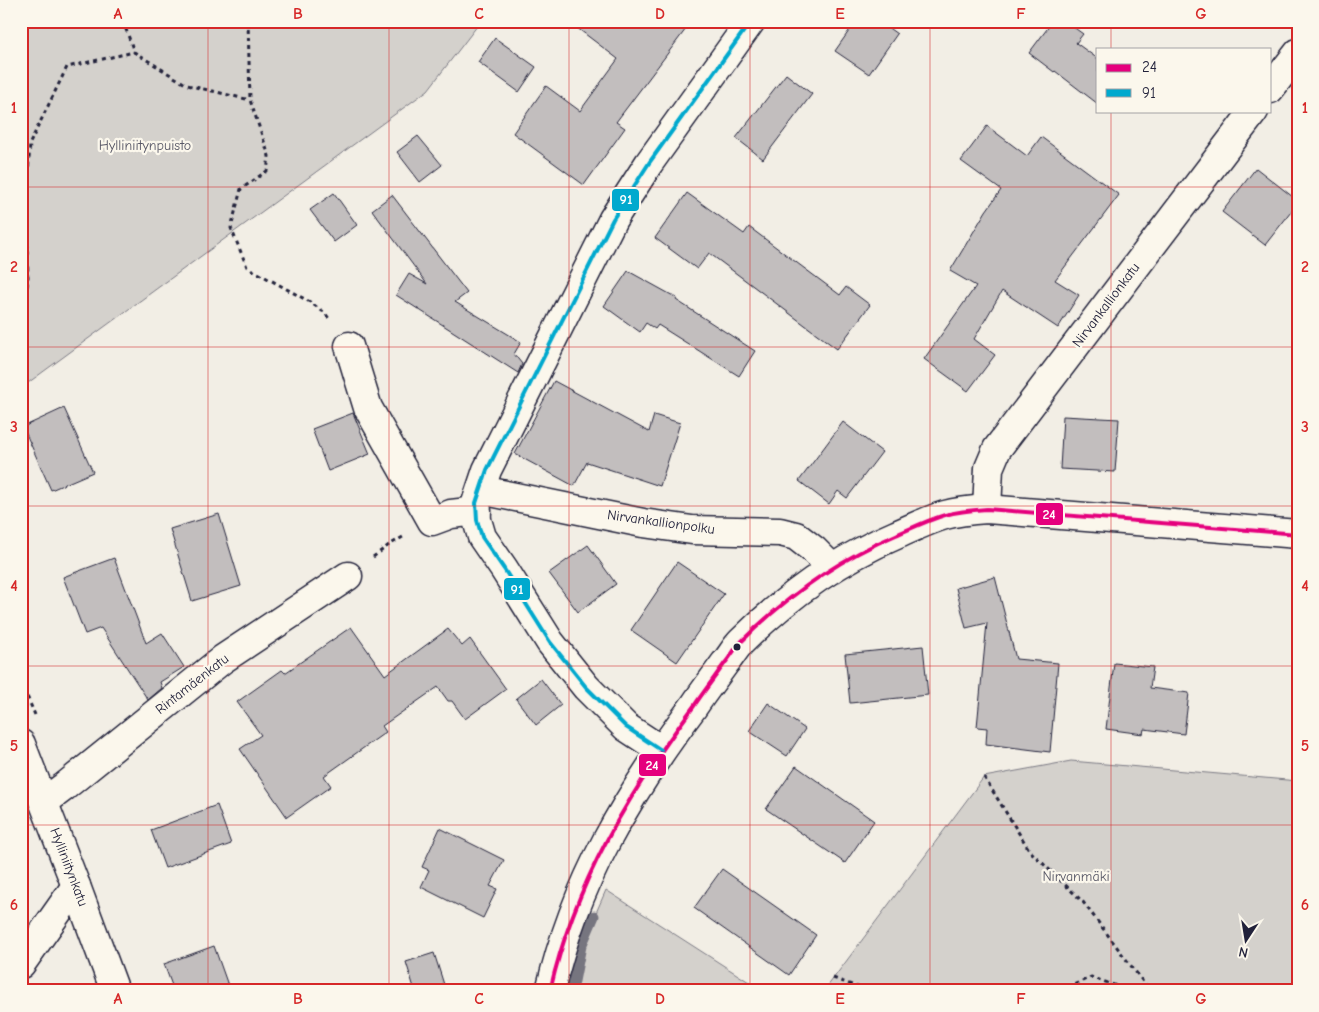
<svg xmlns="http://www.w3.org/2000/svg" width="1319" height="1012" font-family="'Comic Neue',sans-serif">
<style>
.green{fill:#d4d1cc;stroke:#7b7a84}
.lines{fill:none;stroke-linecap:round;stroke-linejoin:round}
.stream{stroke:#76747f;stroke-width:11}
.building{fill:#c2bebe;stroke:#22223b}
.minor-casing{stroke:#22223b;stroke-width:31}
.path{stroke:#22223b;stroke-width:3;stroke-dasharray:4 4;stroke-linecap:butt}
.minor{stroke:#fbf7ec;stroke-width:28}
.bus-1-casing{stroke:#fbf7ec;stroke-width:8}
.bus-2-casing{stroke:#fbf7ec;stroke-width:8}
.bus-1{stroke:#e5007d;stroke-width:4}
.bus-2{stroke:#00a9ce;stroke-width:4}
.grid{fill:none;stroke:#d62828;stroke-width:1;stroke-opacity:0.55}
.bus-dot{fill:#22223b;stroke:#fbf7ec;stroke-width:2}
.labels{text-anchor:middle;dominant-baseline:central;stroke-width:4.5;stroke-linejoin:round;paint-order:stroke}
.park-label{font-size:14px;fill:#575766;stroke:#fbf7ec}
.street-label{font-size:14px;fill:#22223b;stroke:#fbf7ec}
.line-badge{stroke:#fbf7ec;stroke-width:2}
.badge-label{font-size:14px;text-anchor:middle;font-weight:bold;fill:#fff}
.neatline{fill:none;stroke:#d62828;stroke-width:2}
.grid-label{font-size:16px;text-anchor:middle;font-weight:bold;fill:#d62828}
</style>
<rect width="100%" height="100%" fill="#f2eee5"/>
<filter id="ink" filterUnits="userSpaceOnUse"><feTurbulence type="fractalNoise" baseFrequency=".02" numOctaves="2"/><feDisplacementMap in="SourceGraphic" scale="10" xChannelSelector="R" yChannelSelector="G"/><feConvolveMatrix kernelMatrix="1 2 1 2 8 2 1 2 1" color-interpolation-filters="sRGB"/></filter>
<g filter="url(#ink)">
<g class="green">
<polygon points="21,21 481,21 428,90 21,388"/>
<polygon points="1071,761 1298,781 1298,991 824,991 984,777"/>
<polygon points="606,890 763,991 566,991 570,972"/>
</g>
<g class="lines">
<polyline class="stream" points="572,991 581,946 594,916"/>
</g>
<g class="building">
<polygon points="568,21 692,21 616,122 625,128 584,185 513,133 546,86 580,111 618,59"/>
<polygon points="856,21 879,21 897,34 869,74 835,51"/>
<polygon points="1053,21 1065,21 1083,34 1076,43 1098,59 1098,104 1055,71 1054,72 1029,53"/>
<polygon points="495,38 536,67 519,92 478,62"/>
<polygon points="786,74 812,94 763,159 736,138"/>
<polygon points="987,126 1027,156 1041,137 1119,195 1055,280 1079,295 1058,328 1002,291 974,339 995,355 968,391 924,359 976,286 950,271 986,211 1001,190 961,161"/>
<polygon points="418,136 442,165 420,182 397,152"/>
<polygon points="1256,168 1298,201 1298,203 1265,245 1222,212"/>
<polygon points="334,193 357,225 334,242 310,210"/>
<polygon points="687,193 744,234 749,227 840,295 846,287 870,305 837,349 709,253 697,269 655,238"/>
<polygon points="392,195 467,293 455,302 521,342 514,354 522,364 518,373 396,295 409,274 427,284 372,210"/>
<polygon points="628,271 677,298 676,300 755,351 739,376 658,325 655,329 646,323 640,332 604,306"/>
<polygon points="554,381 649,432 654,415 680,423 660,486 587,462 574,486 515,454"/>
<polygon points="64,408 93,472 51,490 23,427"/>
<polygon points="353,413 370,454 328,471 312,429"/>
<polygon points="1063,416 1119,419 1115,472 1060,469"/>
<polygon points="843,422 882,452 847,498 838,491 829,504 799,481"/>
<polygon points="219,514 241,586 192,601 170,529"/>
<polygon points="588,545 616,584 578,612 549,573"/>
<polygon points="114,558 146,643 162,633 184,667 160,682 162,688 148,700 101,628 85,634 63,577"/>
<polygon points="677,562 724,594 677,662 631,630"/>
<polygon points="995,577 1016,659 1058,663 1050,752 986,744 987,728 977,727 987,623 966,628 956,588"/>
<polygon points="351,627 385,675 448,629 462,646 470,639 506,689 465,719 452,701 448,701 438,687 382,726 386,732 324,776 331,786 287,817 240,749 261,735 237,702 282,670 285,673"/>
<polygon points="923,646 928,695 850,703 845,654"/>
<polygon points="1114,663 1153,667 1150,688 1189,693 1184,734 1144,729 1143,734 1106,729"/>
<polygon points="541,679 561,705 536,725 516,699"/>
<polygon points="768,703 805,729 787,756 749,731"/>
<polygon points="796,766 874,821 845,863 766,809"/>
<polygon points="217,805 231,844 165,868 151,830"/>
<polygon points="440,828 504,860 490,886 497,889 483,918 421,887 429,870 422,867"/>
<polygon points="722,869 816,935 789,975 694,908"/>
<polygon points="214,946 230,991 174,991 164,964"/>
<polygon points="434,953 446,991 415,991 406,962"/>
</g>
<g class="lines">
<g class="minor-casing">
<g id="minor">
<polyline points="1270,89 1298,53"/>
<polyline points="349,346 368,408 432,521 451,514 477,511"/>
<polyline points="481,490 643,523 692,530 780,532 796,536 814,550 832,568"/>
<polyline points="987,509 989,468 997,449 1254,111"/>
<polyline points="21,744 76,886 115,991"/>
<polyline points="661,750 626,727 586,687 550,642 504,569 482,537 477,520 476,503 487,470 613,219 649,163 751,21"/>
<polyline points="44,802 64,787 223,659 348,576"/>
<polyline points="21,964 76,886"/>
<path d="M550,991C575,882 628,794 694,706C704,691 715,677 725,663C731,656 735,648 741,642C787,596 837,560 896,535C912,528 928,520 945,515C959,511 973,510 987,509L1298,534"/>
</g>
</g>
<g class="path">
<polyline points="123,21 134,52 187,85 250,100"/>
<polyline points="248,21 250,100 269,156 267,171 241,189 231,228 247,267 310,302 325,313 330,320"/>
<polyline points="21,326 28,280 26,208 30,143 67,67 134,52"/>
<polyline points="373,557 389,545 403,537"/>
<polyline points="21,682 35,715"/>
<polyline points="984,777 1030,851 1083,902 1150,991"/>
<polyline points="833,978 868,991"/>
<polyline points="1060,991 1091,977 1131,991"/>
</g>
<use href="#minor" class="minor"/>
<g class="bus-1-casing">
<path id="bus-1" d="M550,991C575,882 628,794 694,706C704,691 715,677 725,663C731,656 735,648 741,642C787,596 837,560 896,535C912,528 928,520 945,515C959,511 973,510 987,509L1298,534"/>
</g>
<g class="bus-2-casing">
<polyline id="bus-2" points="661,750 626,727 586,687 550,642 504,569 482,537 477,520 476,503 487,470 613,219 649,163 751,21"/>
</g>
<use href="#bus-1" class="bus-1"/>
<use href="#bus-2" class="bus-2"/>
</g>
</g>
<path class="grid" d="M208,21V991M389,21V991M569,21V991M750,21V991M930,21V991M1111,21V49M1111,111V991M21,187H1298M21,347H1298M21,506H1298M21,666H1298M21,825H1298"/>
<circle class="bus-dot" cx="737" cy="647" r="4.5"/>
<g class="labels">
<g class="park-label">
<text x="145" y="145">Hylliniitynpuisto</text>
<text x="1076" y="876">Nirvanmäki</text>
</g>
<g class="street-label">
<text transform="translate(1106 305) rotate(-53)">Nirvankallionkatu</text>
<text transform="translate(661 522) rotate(8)">Nirvankallionpolku</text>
<text transform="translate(192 684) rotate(-38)">Rintamäenkatu</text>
<text transform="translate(69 867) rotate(69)">Hylliniitynkatu</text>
</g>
</g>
<g class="line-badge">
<rect x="611" y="188" width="29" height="24" rx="5" fill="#00a9ce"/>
<rect x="1035" y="502" width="29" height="24" rx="5" fill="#e5007d"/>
<rect x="503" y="577" width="28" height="24" rx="5" fill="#00a9ce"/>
<rect x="638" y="753" width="29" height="24" rx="5" fill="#e5007d"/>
</g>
<g class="badge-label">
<text x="626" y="204">91</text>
<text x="1049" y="519">24</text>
<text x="517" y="594">91</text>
<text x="652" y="770">24</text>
</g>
<rect width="1319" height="1012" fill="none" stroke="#fbf7ec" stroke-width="55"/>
<rect x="1096" y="48" width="175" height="65" fill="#fbf7ec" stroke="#a4a2a5"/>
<rect x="1106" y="64" width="25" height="8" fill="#e5007d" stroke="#a4a2a5"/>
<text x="1142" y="72" font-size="15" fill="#22223b">24</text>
<rect x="1106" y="89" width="25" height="8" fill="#00a9ce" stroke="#a4a2a5"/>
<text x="1142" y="98" font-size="15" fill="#22223b">91</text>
<g transform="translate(1246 940) rotate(192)" stroke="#fbf7ec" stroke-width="4" paint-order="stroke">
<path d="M0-4L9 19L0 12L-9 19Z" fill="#22223b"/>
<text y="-8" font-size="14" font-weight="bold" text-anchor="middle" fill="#22223b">N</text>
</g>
<rect x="28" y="28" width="1264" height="956" class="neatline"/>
<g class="grid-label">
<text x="118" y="19">A</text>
<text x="298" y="19">B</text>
<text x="479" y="19">C</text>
<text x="660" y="19">D</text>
<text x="840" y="19">E</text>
<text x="1021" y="19">F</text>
<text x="1201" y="19">G</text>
<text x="14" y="113">1</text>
<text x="1305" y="113">1</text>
<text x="14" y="272">2</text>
<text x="1305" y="272">2</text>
<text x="14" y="432">3</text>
<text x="1305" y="432">3</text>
<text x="14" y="591">4</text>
<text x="1305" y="591">4</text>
<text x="14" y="751">5</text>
<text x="1305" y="751">5</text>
<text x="14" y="910">6</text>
<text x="1305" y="910">6</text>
<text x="118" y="1004">A</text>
<text x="298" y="1004">B</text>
<text x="479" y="1004">C</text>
<text x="660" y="1004">D</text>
<text x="840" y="1004">E</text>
<text x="1021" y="1004">F</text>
<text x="1201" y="1004">G</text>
</g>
</svg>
